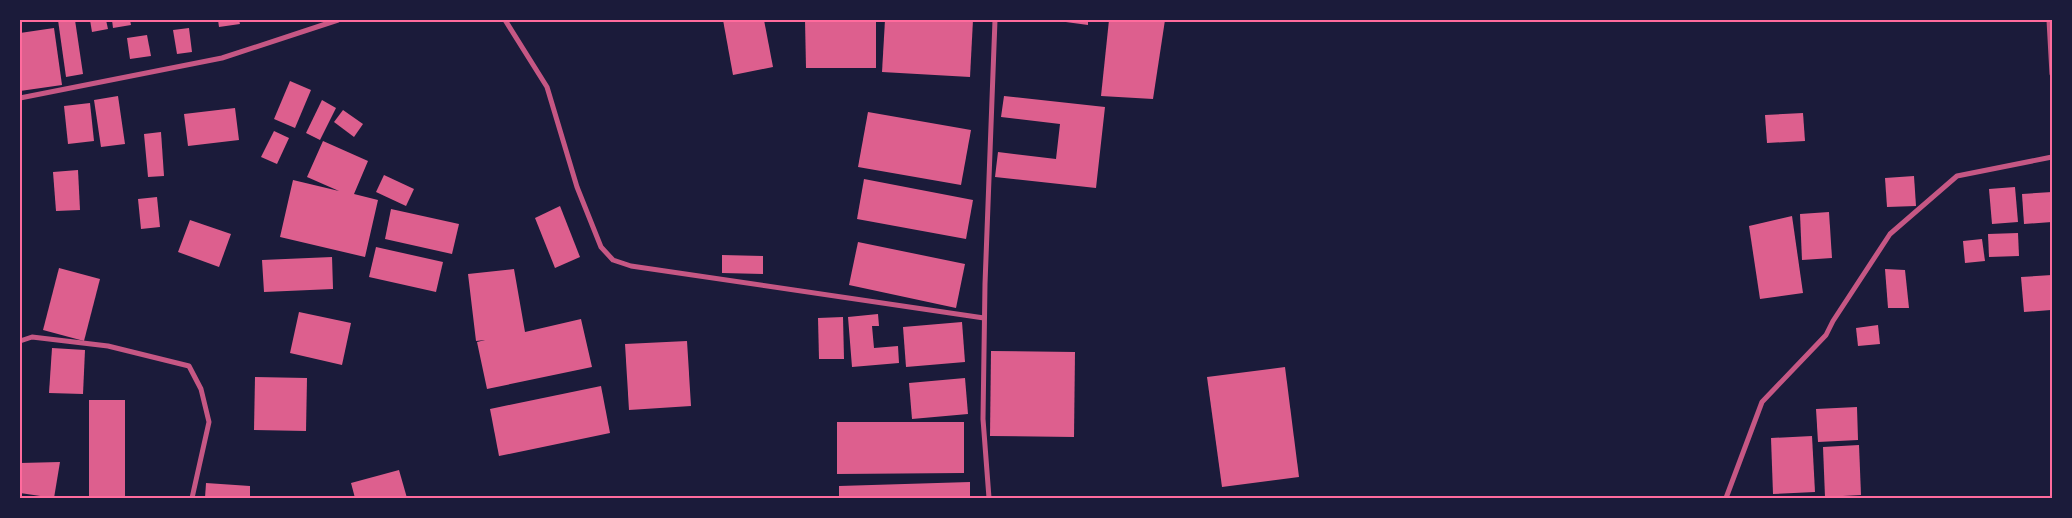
<svg xmlns="http://www.w3.org/2000/svg" width="2072" height="518" font-family="'Space Grotesk',sans-serif">
<style>
.building{fill:#dd5f8e}
.lines{fill:none;stroke-linecap:round;stroke-linejoin:round}
.minor{stroke:#c65784;stroke-width:5}
.neatline{fill:none;stroke:#ff6b9d;stroke-width:2}
</style>
<rect width="100%" height="100%" fill="#1b1b3a"/>
<g class="building">
<polygon points="58,20 75,20 83,74 66,77"/>
<polygon points="90,20 106,20 108,29 92,32"/>
<polygon points="112,20 130,20 131,25 113,28"/>
<polygon points="218,20 239,20 240,24 219,27"/>
<polygon points="723,20 764,20 773,67 733,75"/>
<polygon points="805,20 876,20 876,68 806,68"/>
<polygon points="885,20 973,20 970,77 882,72"/>
<polygon points="1051,20 1088,20 1088,25"/>
<polygon points="1109,20 1165,20 1153,99 1101,96"/>
<polygon points="54,28 62,85 20,91 20,33"/>
<polygon points="189,28 192,52 177,54 173,30"/>
<polygon points="147,35 151,56 130,59 127,38"/>
<polygon points="290,81 311,90 295,128 274,119"/>
<polygon points="118,96 125,144 101,147 94,100"/>
<polygon points="1004,96 1105,107 1096,188 995,177 998,152 1056,159 1060,124 1001,117"/>
<polygon points="322,100 336,108 320,140 306,133"/>
<polygon points="90,103 94,141 68,144 64,106"/>
<polygon points="235,108 239,140 188,146 184,114"/>
<polygon points="343,110 363,124 354,137 334,122"/>
<polygon points="868,112 971,130 961,185 858,167"/>
<polygon points="1803,113 1805,141 1767,143 1765,115"/>
<polygon points="274,131 289,138 277,164 261,157"/>
<polygon points="161,132 164,176 148,177 144,134"/>
<polygon points="323,141 368,161 354,194 378,200 365,257 280,237 293,180 339,191 307,177"/>
<polygon points="78,170 80,210 56,211 53,172"/>
<polygon points="384,175 414,189 406,206 376,192"/>
<polygon points="1914,176 1916,206 1887,207 1885,178"/>
<polygon points="864,179 973,200 966,239 857,219"/>
<polygon points="2015,187 2018,222 1992,224 1989,189"/>
<polygon points="2052,192 2052,222 2024,224 2022,194"/>
<polygon points="157,197 160,227 141,229 138,199"/>
<polygon points="560,206 580,257 555,268 535,218"/>
<polygon points="391,209 459,224 452,254 385,239"/>
<polygon points="1829,212 1832,258 1802,260 1800,214"/>
<polygon points="1792,216 1803,293 1760,299 1749,226"/>
<polygon points="190,220 231,234 219,267 178,252"/>
<polygon points="2018,233 2019,256 1989,257 1988,234"/>
<polygon points="1982,239 1985,261 1965,263 1963,241"/>
<polygon points="858,242 965,264 956,308 849,285"/>
<polygon points="376,247 443,262 436,292 369,277"/>
<polygon points="722,255 763,256 763,274 722,273"/>
<polygon points="332,257 333,289 264,292 262,260"/>
<polygon points="59,268 100,279 84,341 43,330"/>
<polygon points="514,269 525,332 581,319 592,367 487,389 477,342 485,340 476,341 468,274"/>
<polygon points="1885,269 1905,270 1909,308 1888,308"/>
<polygon points="2052,275 2051,310 2024,312 2021,277"/>
<polygon points="299,312 351,323 342,365 290,353"/>
<polygon points="878,314 879,326 872,326 874,348 898,346 899,363 852,367 848,317"/>
<polygon points="843,317 844,359 819,359 818,318"/>
<polygon points="962,322 965,362 906,367 903,327"/>
<polygon points="1878,325 1880,344 1858,346 1856,328"/>
<polygon points="687,341 691,406 629,410 625,344"/>
<polygon points="52,348 85,350 83,394 49,393"/>
<polygon points="991,351 1075,352 1074,437 990,436"/>
<polygon points="1285,367 1299,477 1222,487 1207,377"/>
<polygon points="255,377 307,378 306,431 254,430"/>
<polygon points="965,378 968,414 912,419 909,383"/>
<polygon points="601,386 610,433 499,456 490,409"/>
<rect x="89" y="400" width="36" height="96"/>
<polygon points="1857,407 1858,440 1818,442 1816,409"/>
<polygon points="837,422 964,422 964,473 837,474"/>
<polygon points="1812,436 1815,492 1773,494 1771,438"/>
<polygon points="1859,445 1861,495 1825,497 1823,447"/>
<polygon points="60,462 54,498 20,493 20,463"/>
<polygon points="399,470 407,498 355,498 351,483"/>
<polygon points="970,482 970,498 839,498 839,486"/>
<polygon points="206,483 250,486 250,498 205,498"/>
</g>
<g class="lines">
<g class="minor">
<polyline points="505,20 547,87 577,187 601,247 613,260 631,266 984,318"/>
<polyline points="2049,20 2052,74"/>
<polyline points="20,98 222,58 338,20"/>
<polyline points="20,341 32,337 108,346 189,366 201,389 209,422 192,498"/>
<polyline points="989,498 983,419 985,284 995,20"/>
<polyline points="1726,498 1762,402 1826,335 1833,321 1890,234 1957,176 2052,157"/>
</g>
</g>
<rect width="2072" height="518" fill="none" stroke="#1b1b3a" stroke-width="42"/>
<rect x="21" y="21" width="2030" height="476" class="neatline"/>
</svg>
